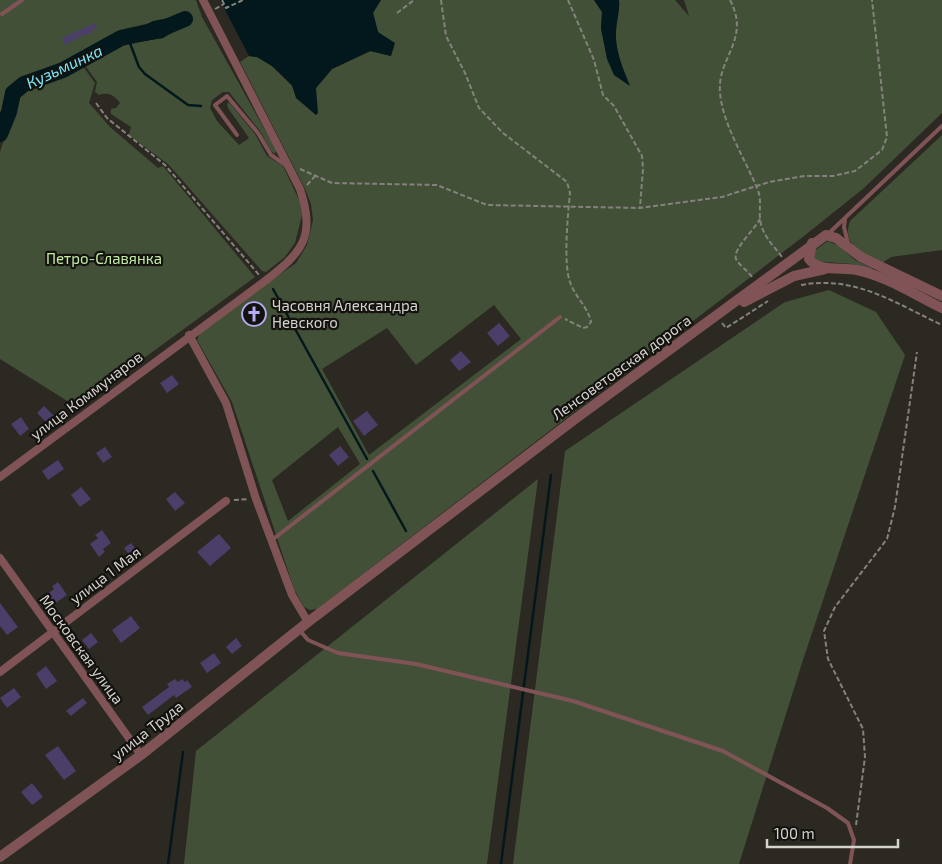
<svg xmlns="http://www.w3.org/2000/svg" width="942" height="864" font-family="'Exo 2',sans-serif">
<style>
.green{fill:#425037;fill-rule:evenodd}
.water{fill:#03181c}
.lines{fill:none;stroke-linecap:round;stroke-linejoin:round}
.stream{stroke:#03181c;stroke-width:2.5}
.river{stroke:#03181c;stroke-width:16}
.building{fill:#4b3e69}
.path{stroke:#84827c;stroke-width:2;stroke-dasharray:5 2.5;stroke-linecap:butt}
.service{stroke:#805456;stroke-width:4}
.minor{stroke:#805456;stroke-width:8}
.tertiary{stroke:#805456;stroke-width:10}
.labels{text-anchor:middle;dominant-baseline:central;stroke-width:4.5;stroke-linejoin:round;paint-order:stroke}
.park-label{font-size:15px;fill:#c3eba5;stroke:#13120e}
.poi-label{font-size:15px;fill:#d5d3ce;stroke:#13120e;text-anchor:start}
.street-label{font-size:15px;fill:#d5d3ce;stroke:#13120e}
.water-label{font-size:16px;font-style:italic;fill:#7be5f9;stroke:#13120e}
</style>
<rect width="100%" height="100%" fill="#2b2921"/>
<g class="green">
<path d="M0,0H196L202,17L276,150L275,154L271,151L260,131L229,92H223L212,100L210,108L217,121L239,145L249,138L228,108L227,104L229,102L255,134L267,156L283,166L300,202L302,215L295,243L285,257L266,272L262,271L169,165L129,135L131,127L111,114V109L116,108L120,103C114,95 108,92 99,95L95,92L97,82L84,64L110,48L131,43L163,38L187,23L184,15L120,30L121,38L63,70L24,84L13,93L9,112L0,134Z"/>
<path d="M381,0H594L602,12L601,29L630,85C623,68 614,50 616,31C617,20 620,11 619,0H675L689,16L684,0H942V113L864,188L804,236L317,609L310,610L304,607L294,589L232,402L197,340L201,330L296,263L307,245L313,220L311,204L305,189L240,62L249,56L257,57L272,66L292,86L297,98L316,115V88L332,69L371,51L391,56L378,32L373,12ZM494,305L521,339L369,455L322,369L387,328L416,365ZM338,427L360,464L288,521L272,480Z"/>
<polygon points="82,65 95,83 89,103 110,127 158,168 163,166 255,277 77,407 0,359 0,152 16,101 28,88"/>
<path d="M942,135V250L891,257L882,263C864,254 841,246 850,221Z"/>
<polygon points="828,241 839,246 855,260 872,268 872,270 852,264 814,261 814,251"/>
<polygon points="829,290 876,312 905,355 802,663 739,864 513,864 565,451 785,302"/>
<polygon points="538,479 487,864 184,864 196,751"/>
</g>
<g class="water">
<polygon points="220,0 381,0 373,13 378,32 395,43 391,56 370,51 332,69 316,88 318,113 316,115 296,98 292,85 272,66 257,57 249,56"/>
<path d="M594,0H619C620,11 616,21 616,32C615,50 623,69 630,86L614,75L607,59L601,29L602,12Z"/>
<polygon points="184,15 187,23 163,38 138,42 121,38 153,21"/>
</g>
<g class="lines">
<g class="stream">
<polyline points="128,38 139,67 145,74 188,105 201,106"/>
<polyline points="273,289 367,459"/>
<polyline points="373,471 406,531"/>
<polyline points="168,864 183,752"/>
<polyline points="501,864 551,475"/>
</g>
<polyline class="river" points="0,134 9,112 13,93 24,84 63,70 121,38 159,30 185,19"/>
</g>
<g class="building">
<polygon points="95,23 97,28 92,30 93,33 83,35 65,45 62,38"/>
<polygon points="499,323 510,336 498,346 487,333"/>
<polygon points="461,351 471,362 459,371 450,360"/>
<polygon points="172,375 179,384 167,393 160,383"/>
<polygon points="44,406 54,416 47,423 37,413"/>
<polygon points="367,411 378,425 364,436 353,421"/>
<polygon points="21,417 29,429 20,436 11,424"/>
<polygon points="340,446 349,457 338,466 329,455"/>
<polygon points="105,447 112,457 103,463 96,453"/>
<polygon points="58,460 64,469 48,480 42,471"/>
<polygon points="81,487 91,499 80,507 71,495"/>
<polygon points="175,492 185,503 175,511 166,499"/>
<polygon points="102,530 111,543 103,549 105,552 99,557 90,544 98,538 95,535"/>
<polygon points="219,534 231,548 210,566 197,552"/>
<polygon points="131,543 142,557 135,562 124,548"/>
<polygon points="58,582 67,595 54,604 47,594 54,589 52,586"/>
<polygon points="0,603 18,627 7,635 0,626"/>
<polygon points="131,616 140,628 121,643 112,630"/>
<polygon points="91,633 98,642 89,649 82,640"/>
<polygon points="236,638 242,646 232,654 226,647"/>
<polygon points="214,653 221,663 207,673 200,663"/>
<polygon points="46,666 57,681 46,689 36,674"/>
<polygon points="175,679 178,682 182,679 185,682 187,680 192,687 176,698 174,695 148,715 142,707 169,687 167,684"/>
<polygon points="14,688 21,697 7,708 0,698"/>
<polygon points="83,698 87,703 71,716 66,711"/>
<polygon points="58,746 76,771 64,780 45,755"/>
<polygon points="32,783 43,797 32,805 21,792"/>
</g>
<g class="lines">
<g class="path">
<polyline points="222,0 226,8 243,0"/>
<path d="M441,0L446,36L465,73L479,108L503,133L567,182L570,193C568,214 563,263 570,282C575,297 588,307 591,322L587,327L583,328L565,319"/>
<polyline points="568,0 594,60 603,95 614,106 642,156 643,169 640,207"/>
<path d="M730,0C751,39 717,58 720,92C722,123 745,159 757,188C762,199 759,207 760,218C761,234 773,245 782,257"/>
<polyline points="215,9 224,4"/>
<polyline points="397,13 414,0"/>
<polyline points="96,103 107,118 165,165 260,276"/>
<polyline points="300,169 332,183 437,185 487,205 640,208 722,197 769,182 804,176 833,176 855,171 882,150 887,137 872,0"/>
<polyline points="307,185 316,175"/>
<path d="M752,277C748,271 739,265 736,259C732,250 755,229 760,219"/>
<path d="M801,285C855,275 895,303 942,325"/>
<polyline points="722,323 726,328 768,301"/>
<polyline points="234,500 249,499"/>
<polyline points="856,825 865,757 863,729 828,659 824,631 835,607 887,539 895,507 917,352"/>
</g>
<g class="service">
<polyline points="2,14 22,0"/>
<polyline points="237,135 215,105 227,96 258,133 271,155 287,166"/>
<polyline points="845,219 844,227 848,243"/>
<polyline points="828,234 942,126"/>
<polyline points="272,540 560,317"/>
<polyline points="302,633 308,640 338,653 416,664 573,701 723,751 827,808 848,823 854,840 850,864"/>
</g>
<g class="minor">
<polyline points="189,335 226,403 256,499 292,595 308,622"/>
<path d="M0,477L265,281C302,252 316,238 300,189L203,0"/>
<polyline points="0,558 141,755"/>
<polyline points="0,672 226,501"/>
</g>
<g class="tertiary">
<path d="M812,243L809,259C818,272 842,267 857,270C886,276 915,295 942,308"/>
<polyline points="744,302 794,276 825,269"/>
<polyline points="0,857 141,755 308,622 575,419 826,235 836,238 861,257 942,296"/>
</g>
</g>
<defs>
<g id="church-ring" transform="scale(1.25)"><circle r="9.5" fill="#13120e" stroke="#b5acf8" stroke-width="1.5"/><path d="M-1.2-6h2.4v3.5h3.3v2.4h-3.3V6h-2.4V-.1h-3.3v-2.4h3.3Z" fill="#b5acf8"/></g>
</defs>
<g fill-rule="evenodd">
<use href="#church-ring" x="254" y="314"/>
</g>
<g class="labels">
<g class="park-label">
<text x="104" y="258">Петро-Славянка</text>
</g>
<g class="poi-label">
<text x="272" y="305">Часовня Александра<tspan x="272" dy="17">Невского</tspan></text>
</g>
<g class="street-label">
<text transform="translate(621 367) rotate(-36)">Ленсоветовская дорога</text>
<text transform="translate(86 395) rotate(-37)">улица Коммунаров</text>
<text transform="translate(105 575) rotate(-37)">улица 1 Мая</text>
<text transform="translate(82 649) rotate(54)">Московская улица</text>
<text transform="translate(147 730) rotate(-38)">улица Труда</text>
</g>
<g class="water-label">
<text transform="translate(64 66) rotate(-25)">Кузьминка</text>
</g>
</g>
<path d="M767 839v8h131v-8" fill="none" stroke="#d5d3ce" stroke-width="2.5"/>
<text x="774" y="839" font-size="15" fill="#d5d3ce" stroke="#13120e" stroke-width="4" paint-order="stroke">100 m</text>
</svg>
